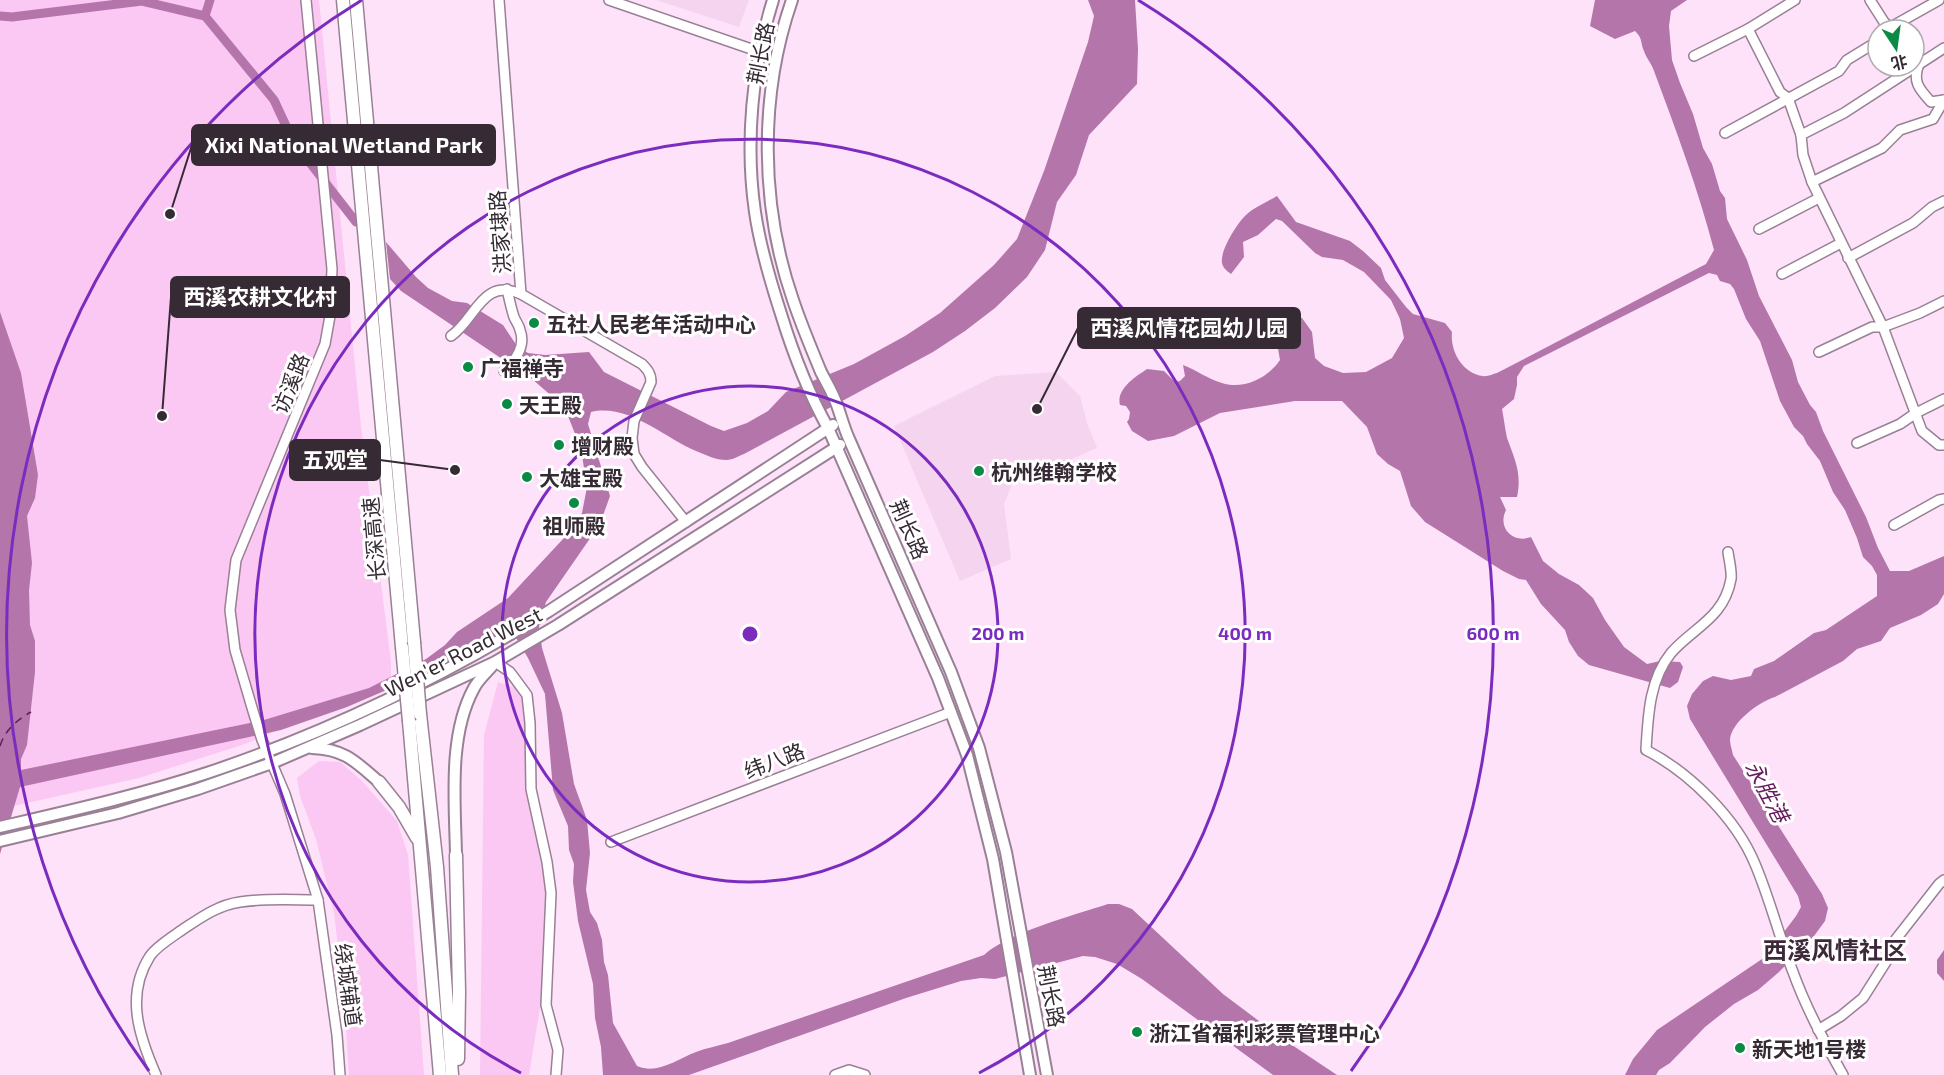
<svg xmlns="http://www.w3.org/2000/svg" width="1944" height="1075" font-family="'Exo 2','Noto Sans SC',sans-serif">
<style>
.built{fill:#f5d4f0}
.green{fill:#fbc7f3}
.water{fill:#b475ab}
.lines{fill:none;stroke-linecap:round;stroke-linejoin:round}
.canal{stroke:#b475ab;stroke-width:9}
.ferry{stroke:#661b5f;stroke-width:1.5;stroke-dasharray:8 6;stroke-linecap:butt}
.minor-casing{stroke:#998095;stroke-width:12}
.major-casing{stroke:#998095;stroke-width:14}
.highway-casing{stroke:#998095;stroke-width:15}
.minor{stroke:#fff;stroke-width:9}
.major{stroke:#fff;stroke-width:10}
.highway{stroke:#fff;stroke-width:12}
.highway-bridge-casing{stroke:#998095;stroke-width:15;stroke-linecap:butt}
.highway-bridge{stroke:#fff;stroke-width:12}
.ring{fill:none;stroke:#7b2cbf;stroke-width:3}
.poi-dot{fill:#0a8a45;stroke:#fff;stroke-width:2}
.labels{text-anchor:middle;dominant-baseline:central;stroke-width:6;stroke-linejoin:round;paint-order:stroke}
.street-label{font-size:21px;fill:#362b34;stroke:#fff}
.poi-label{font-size:21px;font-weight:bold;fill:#362b34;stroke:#fff;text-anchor:start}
.water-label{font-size:22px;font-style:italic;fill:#661b5f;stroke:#fff}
.quarter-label{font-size:24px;font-weight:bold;fill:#3e293b;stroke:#fff}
.centre{fill:#7b2cbf;stroke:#fff;stroke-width:3}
.ring-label{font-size:18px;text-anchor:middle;font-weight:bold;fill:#7b2cbf;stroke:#fff;stroke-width:6;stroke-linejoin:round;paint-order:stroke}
.leader{fill:none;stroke:#362b34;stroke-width:2}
.callout-dot{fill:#362b34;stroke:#fff;stroke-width:2}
.callout{fill:#362b34;stroke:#362b34;stroke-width:2}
.callout-label{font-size:22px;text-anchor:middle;font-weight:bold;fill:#fff}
</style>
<rect width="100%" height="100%" fill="#fee2f9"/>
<g class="built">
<polygon points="656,0 749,0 739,27"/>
<polygon points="1056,372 1080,396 1087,423 1097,448 1012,485 1004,504 1011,559 960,581 894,426 995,376"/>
</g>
<g class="green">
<polygon points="0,0 319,0 361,427 391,662 391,682 245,744 139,778 0,809"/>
<polygon points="498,682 525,691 545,856 547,965 529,1075 480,1075 484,735"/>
<polygon points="319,761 340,762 362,781 397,821 408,855 424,1075 349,1075 344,998 334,913 316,839 300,796 297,778"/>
</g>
<g class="water">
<path d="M1088,0H1135L1138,49L1137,84L1089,135L1076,175L1057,202L1045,250L1027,277L995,308L965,331L933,352L744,454C739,456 732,460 727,460C715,460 706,455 696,451C663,437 628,403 591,412L588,424L610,496L600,524L546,602L539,626L542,648L562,713L574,784L587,820L590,853L586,890L590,912L597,923L602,940L604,962L608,975L613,1023L637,1066C658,1075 677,1059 696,1052C706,1048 718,1046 728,1043L984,955C1009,932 1075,915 1108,904H1119L1132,909L1223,994L1283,1039L1337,1075H1273L1142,979L1117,964L1095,957L1083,956L995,979L981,978L961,981L906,998L689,1075H603L601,1047L595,1018L593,984L578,921L573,882L574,864L569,850L568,826L553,790L545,694L528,658L515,636L504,633L433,670L347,707L281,730L20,787L0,854V312L21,373L38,475L35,498L27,516L32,563L29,590L30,625L35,641V672L27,745L21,759V770L264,720L369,688L426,659L445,645L457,632L508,598L563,539L582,513L587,487L581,449L568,416L554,398L532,379L401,291L390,279L386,242L416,277L428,288L452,301L467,303L503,325L517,346L528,353L545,355L589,352L604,372L711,426L724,431L747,423L768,411L786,392L854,364L905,336L940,313L994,265L1017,239L1044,171L1088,42L1094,16Z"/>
<path d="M1595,0H1687L1671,11L1669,26L1672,60L1680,83L1693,114L1703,148L1712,164L1720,191L1725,198L1727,219L1747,260L1759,296L1792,360L1798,382L1810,405L1816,412L1823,431L1866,517L1878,548L1890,571H1909L1944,556V594L1938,604L1921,615L1890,628L1881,641L1857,649L1843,661L1775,697C1759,702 1731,722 1730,740C1730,744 1732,750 1733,755L1822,894L1828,908L1825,921L1814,936L1779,972L1758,990L1734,1004L1705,1027L1670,1063L1659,1070L1656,1075H1625L1633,1059L1657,1030L1765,957L1796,916L1801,907L1798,896L1690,719L1687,706L1692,694L1703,681L1713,676L1731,680L1751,676L1754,669L1774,661L1814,633L1826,630L1877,596V575L1872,566L1863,557L1857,538L1845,510L1833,492L1820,461L1807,444L1803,436L1794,427L1780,401L1760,341L1746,319L1734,289L1730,284L1720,281L1717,275L1709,273L1524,366L1517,377V385L1514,399L1502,409C1504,419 1505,429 1507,438C1515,460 1522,473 1517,497H1500L1506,510C1497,528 1513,544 1531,537L1543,561L1559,574L1579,585L1593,598L1605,620L1624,647L1647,664L1660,661L1680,662L1683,667L1678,682L1670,688L1589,665L1578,656L1569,642L1565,630L1541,604L1526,580L1519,579L1503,571L1425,522L1411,506L1400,471L1388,464L1377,454L1367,427L1342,401H1295L1220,413L1174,436L1148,441L1132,431L1127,422L1129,419L1130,412L1126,406L1120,405C1116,389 1135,377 1147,369L1164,371L1175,382L1180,381L1185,376L1183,365C1196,370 1208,379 1222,383C1243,390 1268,378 1280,360L1272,314L1275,313L1302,318L1312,332L1315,358L1324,366L1343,373L1366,372L1392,358L1404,338L1400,319L1391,300L1364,272L1343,260L1322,257L1315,253L1282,221L1276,219L1258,235L1243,242L1244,257L1231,274C1227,271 1223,268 1222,263C1220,251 1236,225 1245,216C1253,208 1267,202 1277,196L1296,222L1350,241L1363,251L1381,268L1385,280L1406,307L1413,314L1445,323L1452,332C1450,351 1462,373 1483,376C1487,377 1493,374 1497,373L1706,264L1714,250C1698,189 1676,130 1654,71C1652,64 1646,58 1644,51C1640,41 1643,39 1635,31L1615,39L1590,26Z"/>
<polygon points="1944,950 1944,981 1937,973 1937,960"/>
</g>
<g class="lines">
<g class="canal">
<polyline points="0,16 12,17 142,1 205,16 274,100 293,141 356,222"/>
<polyline points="205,16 210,0"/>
</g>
<path class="ferry" d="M0,746C5,730 17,720 31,712"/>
<g class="minor-casing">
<g id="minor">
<polyline points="306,0 332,269 330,316 325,344 236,560 230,610 235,650 253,711 262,740 285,794 318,900 337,1035 340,1075"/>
<polyline points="499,0 521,294"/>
<polyline points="609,0 760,52"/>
<polyline points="1870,0 1884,22 1893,30"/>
<polyline points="1748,29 1780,92 1788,98 1801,135"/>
<polyline points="1889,30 1891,27 1939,0"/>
<polyline points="1944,48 1844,113 1801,135 1803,155 1812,182 1883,327 1922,431 1939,445 1944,445"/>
<polyline points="1694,56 1748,29 1795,0"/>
<path d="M1914,57L1919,64C1912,81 1919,89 1931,102L1944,100"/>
<polyline points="1725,133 1839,71 1847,60 1878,41"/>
<polyline points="1812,182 1882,148 1900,130 1933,119 1944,100"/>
<polyline points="1759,229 1819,198"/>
<polyline points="1848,258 1913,223 1932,207 1944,201"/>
<polyline points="1782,274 1841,243"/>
<path d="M451,336C476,319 482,277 521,294L642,364C648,370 651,374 651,382L634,421L632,438L634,454L642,467L686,522"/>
<polyline points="1819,352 1872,327 1883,327 1920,313 1944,301"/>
<path d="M504,371C516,360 526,346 520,330C519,325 516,322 514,317C511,308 509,298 507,289"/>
<polyline points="1857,443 1900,424 1916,413 1944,399"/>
<polyline points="1894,525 1939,500 1944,499"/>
<path d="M1728,552C1729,560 1732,571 1731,579C1724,618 1694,627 1671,653C1649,680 1648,717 1646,750C1689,772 1736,818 1755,864C1770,899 1779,937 1793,972C1806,1008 1824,1041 1843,1075"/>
<polyline points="495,662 510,672 527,695 530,723 531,789 547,862 551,893 546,1005 558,1050 556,1075"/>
<polyline points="611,842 951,712"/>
<polyline points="1818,1030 1841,1016 1863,998 1889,957 1896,939 1939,884 1944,880"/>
<path d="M156,1075C139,1036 125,995 150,956C157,946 172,937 182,930C200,918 218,905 240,902C266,898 292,900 318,900"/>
<polyline points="835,1075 849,1070 865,1075"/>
</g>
</g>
<g class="major-casing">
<g id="major">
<path d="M773,0C752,67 745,143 755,212C760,247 770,280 781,314C793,353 808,392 828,428L938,678L967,755L993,859L1030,1075"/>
<path d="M792,0C759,95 760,205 793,300C801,324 811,348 821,372C826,382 833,393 837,405C841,416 844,428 849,439L951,672L979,748L1006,852L1047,1075"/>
<path d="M312,748C345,749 356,762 379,782"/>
<path d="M0,827C69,811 140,795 207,773C327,733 442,677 549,611L833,425"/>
<polyline points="0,841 118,813 198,789 272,763 360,725 495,662 558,625 840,445"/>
<path d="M456,855C455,802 448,735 474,688C478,680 486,673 492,666"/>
</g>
</g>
<g class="highway-casing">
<g id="highway">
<polyline points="343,0 402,647"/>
<polyline points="356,0 414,642"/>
<polyline points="420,714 437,867 452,1075"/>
<polyline points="409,721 440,1075"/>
<polyline points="379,782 399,807 417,838"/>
<polyline points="456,855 459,992 458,1059"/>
</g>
</g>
<use href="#minor" class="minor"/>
<use href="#major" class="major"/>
<use href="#highway" class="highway"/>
<g class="highway-bridge-casing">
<g id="highway-bridge">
<polyline points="414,642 420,714"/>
<polyline points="402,647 409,721"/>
</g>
</g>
<use href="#highway-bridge" class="highway-bridge"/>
</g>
<g class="ring">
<circle cx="750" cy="634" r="248"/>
<path d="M521 1073A495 495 0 1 1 979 1073"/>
<path d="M149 1071A743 743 0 0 1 362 0M1138 0A743 743 0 0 1 1351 1071"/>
</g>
<g class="poi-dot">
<circle cx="534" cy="323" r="6"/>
<circle cx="468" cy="367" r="6"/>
<circle cx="507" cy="404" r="6"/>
<circle cx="559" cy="445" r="6"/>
<circle cx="979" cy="471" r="6"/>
<circle cx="527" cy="477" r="6"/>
<circle cx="574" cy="503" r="6"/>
<circle cx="1137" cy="1032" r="6"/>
<circle cx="1740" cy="1048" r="6"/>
</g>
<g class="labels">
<g class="street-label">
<text transform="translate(760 53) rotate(-79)">荆长路</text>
<text transform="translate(499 232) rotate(-94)">洪家埭路</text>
<text transform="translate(290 383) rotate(-68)">访溪路</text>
<text transform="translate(910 529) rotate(66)">荆长路</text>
<text transform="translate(373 539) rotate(-95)">长深高速</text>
<text transform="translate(463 651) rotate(-27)">Wen'er Road West</text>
<text transform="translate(774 760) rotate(-21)">纬八路</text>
<text transform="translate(349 985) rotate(82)">绕城辅道</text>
<text transform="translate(1052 996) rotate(79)">荆长路</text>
</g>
<g class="poi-label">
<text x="546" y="323">五社人民老年活动中心</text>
<text x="480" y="367">广福禅寺</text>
<text x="519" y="404">天王殿</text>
<text x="571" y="445">增财殿</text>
<text x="991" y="471">杭州维翰学校</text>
<text x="539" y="477">大雄宝殿</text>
<text x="574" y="525" text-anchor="middle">祖师殿</text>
<text x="1149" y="1032">浙江省福利彩票管理中心</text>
<text x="1752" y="1048">新天地1号楼</text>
</g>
<g class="water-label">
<text transform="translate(1768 791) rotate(62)">永胜港</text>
</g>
<g class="quarter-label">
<text x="1835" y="949">西溪风情社区</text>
</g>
</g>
<circle cx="750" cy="634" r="9" class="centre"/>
<g class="ring-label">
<text x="998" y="640">200 m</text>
<text x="1245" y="640">400 m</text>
<text x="1493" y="640">600 m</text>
</g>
<path class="leader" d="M170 214L192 145M162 416L171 297M1037 409L1078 328M455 470L380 460"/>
<g class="callout-dot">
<circle cx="170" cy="214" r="6"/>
<circle cx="162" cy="416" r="6"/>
<circle cx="1037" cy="409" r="6"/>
<circle cx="455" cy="470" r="6"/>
</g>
<g class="callout">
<rect x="192" y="125" width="303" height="40" rx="6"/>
<rect x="171" y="277" width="178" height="40" rx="6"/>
<rect x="1078" y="308" width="222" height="40" rx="6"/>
<rect x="290" y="440" width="90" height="40" rx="6"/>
</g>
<g class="callout-label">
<text x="344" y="153">Xixi National Wetland Park</text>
<text x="260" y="305">西溪农耕文化村</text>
<text x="1189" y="336">西溪风情花园幼儿园</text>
<text x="335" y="468">五观堂</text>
</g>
<g transform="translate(1896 48) rotate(167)"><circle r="28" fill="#ffffff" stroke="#afaaae" stroke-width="1.5"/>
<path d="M0-4.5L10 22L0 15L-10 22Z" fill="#0a8a45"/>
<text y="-9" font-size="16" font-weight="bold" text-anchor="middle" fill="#362b34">北</text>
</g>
</svg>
